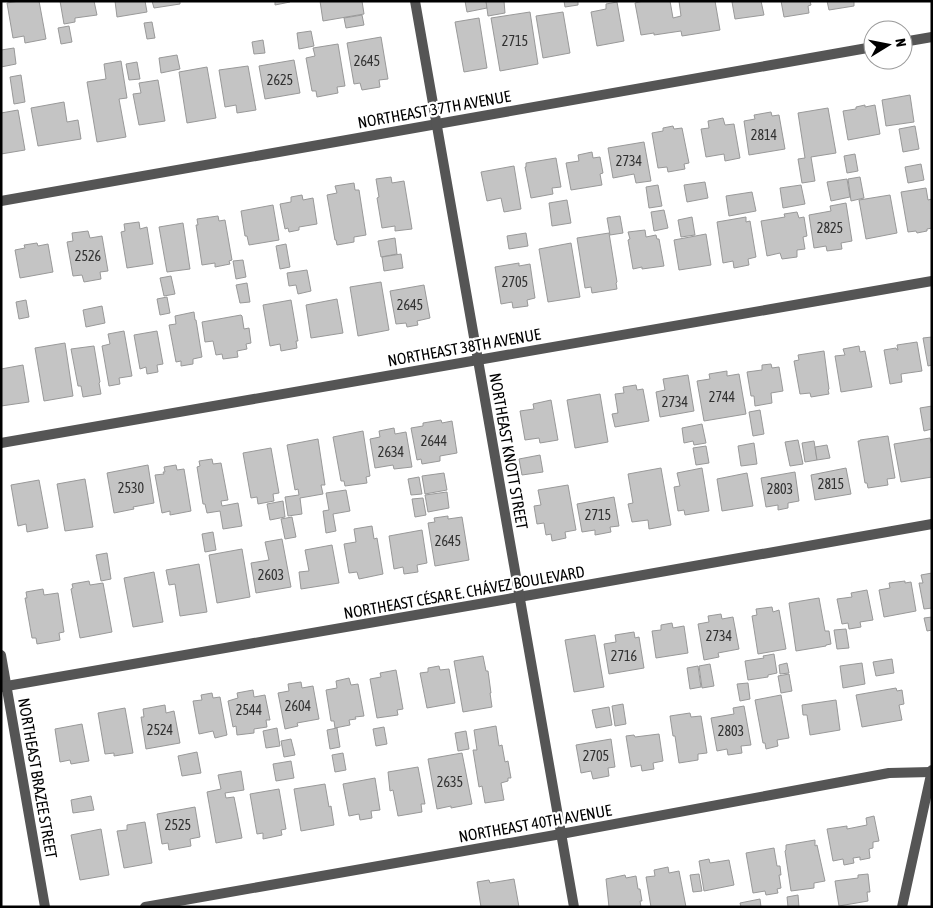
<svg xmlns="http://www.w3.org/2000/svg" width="933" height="908" font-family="'Asap Condensed',sans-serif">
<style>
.building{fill:#c4c4c4;stroke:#999}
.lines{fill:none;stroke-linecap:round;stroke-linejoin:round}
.minor{stroke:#555;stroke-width:10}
.tertiary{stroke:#555;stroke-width:10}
.labels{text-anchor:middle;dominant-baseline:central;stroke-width:4.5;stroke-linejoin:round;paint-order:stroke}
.number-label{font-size:14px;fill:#313131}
.street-label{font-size:16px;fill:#000;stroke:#fff}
</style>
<rect width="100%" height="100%" fill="#fff"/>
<g class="building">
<polygon points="19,1 39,1 46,39 25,43 24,36 13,38 7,3"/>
<polygon points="60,1 94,1 97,15 75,18 75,22 64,24"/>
<polygon points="115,1 145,1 147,12 117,17"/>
<polygon points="152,1 180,1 180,4 154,8"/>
<polygon points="275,1 290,1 290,2 275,5"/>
<polygon points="320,1 362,1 364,14 323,21"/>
<polygon points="465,1 486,1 487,8 467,12"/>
<polygon points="486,1 504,1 505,13 488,16"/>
<polygon points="564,1 578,1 578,5 565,7"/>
<polygon points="643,1 670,1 673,18 681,16 679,1 715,1 720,30 682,36 681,31 654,35 654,33 641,35 635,3"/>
<polygon points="736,1 761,1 764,15 735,19 732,2"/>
<polygon points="781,1 810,1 811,5 808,6 809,13 784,17"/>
<polygon points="827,1 854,1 854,6 829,10"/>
<polygon points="617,2 624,41 597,46 591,12 606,9 606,4"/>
<polygon points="530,12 538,64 500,71 491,18"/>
<polygon points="563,12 570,53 543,58 536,16"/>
<polygon points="362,15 364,25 346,28 344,18"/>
<polygon points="479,18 487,68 464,72 455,22"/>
<polygon points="152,22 155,38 147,39 144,23"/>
<polygon points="69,26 72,42 61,44 58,28"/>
<polygon points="311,31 314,46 299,49 297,33"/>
<polygon points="381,37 388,79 379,80 380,87 362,90 360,83 354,84 347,43"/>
<polygon points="263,40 265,53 254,54 252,42"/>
<polygon points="338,44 345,86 337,87 338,93 317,97 316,91 312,91 306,58 315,56 313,48"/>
<polygon points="14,48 16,64 1,67 1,50"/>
<polygon points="177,55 180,69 161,73 159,58"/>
<polygon points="294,60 300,93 265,99 259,66"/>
<polygon points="121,61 127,98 119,99 126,137 97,142 87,82 106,79 104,64"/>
<polygon points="137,62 140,79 129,80 126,64"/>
<polygon points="248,66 256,110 237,113 236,105 225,107 219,70"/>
<polygon points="207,67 216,118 187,123 179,72"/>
<polygon points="21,75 25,102 14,104 10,77"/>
<polygon points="158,80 165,121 139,125 133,94 141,93 139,83"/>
<polygon points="910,95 914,122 886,126 882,100"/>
<polygon points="64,102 67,122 78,120 81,139 38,146 31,108"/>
<polygon points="865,105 865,107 875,105 880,134 848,140 843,111 856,109 856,107"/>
<polygon points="828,108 836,153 811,157 815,181 802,183 798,159 805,158 798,113"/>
<polygon points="18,110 25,150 1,154 1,113"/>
<polygon points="771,112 772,116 779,115 785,149 749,155 744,121 755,119 754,115"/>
<polygon points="723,118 725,125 734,124 740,158 725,161 724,154 706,157 701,129 709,128 708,121"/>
<polygon points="673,126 674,129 682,128 689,163 684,164 685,169 668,172 667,167 658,168 652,133 663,131 663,128"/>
<polygon points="915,126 919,149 903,152 899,129"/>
<polygon points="644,142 651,181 636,183 634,174 613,178 608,148"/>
<polygon points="592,152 593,158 600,157 603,173 600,174 602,185 571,190 566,163 579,161 578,155"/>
<polygon points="855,154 858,171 847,173 844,156"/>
<polygon points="556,158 561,187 552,188 553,194 531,198 525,167 526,167 526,163"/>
<polygon points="921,164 924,180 908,183 905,167"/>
<polygon points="514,166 521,209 504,212 501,198 487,201 481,172"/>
<polygon points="391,177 392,183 404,181 412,229 395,231 395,226 382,228 377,198 379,197 376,179"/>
<polygon points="860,177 864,198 851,201 848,179"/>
<polygon points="847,179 850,197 831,201 827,182"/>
<polygon points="705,182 708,198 687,202 684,185"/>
<polygon points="354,183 355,190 359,190 366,235 354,237 354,242 337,245 336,240 335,240 327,195 337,193 335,186"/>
<polygon points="658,185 662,206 649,208 646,187"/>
<polygon points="801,185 805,204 783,208 780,188"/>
<polygon points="926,188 928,200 932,199 932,228 927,229 927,231 917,233 916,231 908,232 901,192"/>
<polygon points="752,192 756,211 729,216 726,196"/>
<polygon points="302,195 303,200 313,198 317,224 299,227 299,230 289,232 288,228 285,229 280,204 291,202 291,197"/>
<polygon points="890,195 897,233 866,239 859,200"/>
<polygon points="567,200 571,223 552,226 549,203"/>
<polygon points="846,203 852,241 841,243 842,249 827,251 826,246 814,248 809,215 831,211 830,206"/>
<polygon points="273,205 279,240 249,245 247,236 245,236 241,211"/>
<polygon points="664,210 668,228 654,231 651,212"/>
<polygon points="797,212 799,218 804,217 807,236 803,237 805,249 797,250 797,257 782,259 780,253 767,256 761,221 785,217 784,214"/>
<polygon points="218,216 219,221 225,220 232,260 229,261 230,264 215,267 215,263 202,265 196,225 198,225 197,219"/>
<polygon points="620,216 623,233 610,235 607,218"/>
<polygon points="692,217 695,235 681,237 678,220"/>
<polygon points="746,217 746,222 750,221 756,257 748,259 749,265 734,268 733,261 723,263 717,222"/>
<polygon points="139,222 140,229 147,227 153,264 127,268 121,232 125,231 124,224"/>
<polygon points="183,223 190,269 167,272 159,227"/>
<polygon points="645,230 646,237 656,235 657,239 659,239 664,266 642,269 642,267 633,269 628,240 630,239 628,232"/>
<polygon points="88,231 90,238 102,236 108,271 100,272 101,279 84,282 82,275 73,276 67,242 73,241 72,233"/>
<polygon points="526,233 528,246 509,249 507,236"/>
<polygon points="609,233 617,282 616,283 617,289 592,293 591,287 585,288 577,238"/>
<polygon points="706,234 711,265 679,270 674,240"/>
<polygon points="395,238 397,254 381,257 378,241"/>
<polygon points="37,243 38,246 48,244 53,272 20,278 15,250 25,248 24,245"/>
<polygon points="571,243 580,297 548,302 539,249"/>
<polygon points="286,244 290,267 280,269 276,246"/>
<polygon points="401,254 403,268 384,271 382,257"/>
<polygon points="243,260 246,277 236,279 233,261"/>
<polygon points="519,263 519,266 530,264 535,298 527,300 528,306 513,308 512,302 501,304 495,267"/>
<polygon points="307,270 311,291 298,294 296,285 289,286 287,273"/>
<polygon points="171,276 175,294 164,296 160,278"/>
<polygon points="381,282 389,330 358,336 350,287"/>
<polygon points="247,283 250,302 240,303 236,285"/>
<polygon points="424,285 430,318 417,321 418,325 407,327 406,323 396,324 390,291"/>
<polygon points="167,297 170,313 160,315 157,299"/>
<polygon points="337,299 343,333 311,338 306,305"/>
<polygon points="26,300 29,317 19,319 16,302"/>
<polygon points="291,300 298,341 296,341 297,348 281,351 280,344 270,346 263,305"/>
<polygon points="102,306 105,323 86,327 83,310"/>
<polygon points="194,312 195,320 196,320 202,357 193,359 193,364 181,366 181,361 176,362 169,325 176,324 175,316"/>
<polygon points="241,315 242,316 244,329 249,328 251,343 246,344 247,349 237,351 238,357 223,359 222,354 216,355 213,341 205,342 202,322"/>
<polygon points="124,331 132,376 119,378 120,384 109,386 102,346 110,344 108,334"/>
<polygon points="157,331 163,364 157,365 158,372 147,374 146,367 140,369 134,335"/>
<polygon points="932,337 932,365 928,366 923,338"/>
<polygon points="917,342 922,371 901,374 902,382 890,384 884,350 896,348 897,350 898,350 897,345"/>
<polygon points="65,343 73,396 44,401 35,348"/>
<polygon points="94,346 100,382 99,383 101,394 83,397 81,386 78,386 71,349"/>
<polygon points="859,346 860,352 865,351 872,387 841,392 835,356 845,355 843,349"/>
<polygon points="824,351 829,389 828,390 829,394 811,397 810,393 800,394 794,361 799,360 798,355"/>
<polygon points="771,364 772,368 779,367 783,391 771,393 772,403 755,406 754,396 751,396 747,372 762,370 762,365"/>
<polygon points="23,365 29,402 1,406 1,369"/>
<polygon points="727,371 727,376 739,374 746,414 704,421 697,381 710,379 709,374"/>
<polygon points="688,375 694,411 660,417 656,392 665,390 663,379"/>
<polygon points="636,385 637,390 643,389 649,421 615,427 612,414 618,413 615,394 624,393 623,387"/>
<polygon points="600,394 608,442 575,448 567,400"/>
<polygon points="551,400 558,440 540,443 539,438 525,440 520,411 534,409 533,404"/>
<polygon points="932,406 932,429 924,431 920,408"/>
<polygon points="760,410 764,434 753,436 749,412"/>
<polygon points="441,420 442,423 452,421 457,453 440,456 440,461 422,464 421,459 417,460 411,428 423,426 423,423"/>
<polygon points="702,424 706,443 694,445 693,441 684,443 682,428"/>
<polygon points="394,428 395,434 406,432 412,467 394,469 393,465 375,468 370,439 380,437 379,431"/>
<polygon points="363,431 370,476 366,477 367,483 345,486 344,481 341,481 333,437"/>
<polygon points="888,436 895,478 887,479 888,485 868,488 867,483 865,483 858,441 860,441 860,440"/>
<polygon points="930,438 932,446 932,477 901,482 894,444"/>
<polygon points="318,439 325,485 321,485 323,494 300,498 302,514 288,516 285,497 299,495 298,489 295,490 287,445"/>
<polygon points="798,440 803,464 790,466 785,442"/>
<polygon points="814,441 817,460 805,462 802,443"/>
<polygon points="754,443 757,464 741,466 738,446"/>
<polygon points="827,445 830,458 817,460 815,447"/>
<polygon points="706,446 709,463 696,465 693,448"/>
<polygon points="271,448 279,493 273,494 274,501 258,504 257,497 251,498 243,453"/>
<polygon points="540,455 543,472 522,475 519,459"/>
<polygon points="212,459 213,464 221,463 228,500 221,501 222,506 238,503 242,526 223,529 220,511 207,513 205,504 203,504 197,467 200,466 199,461"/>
<polygon points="148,465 154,503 133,507 134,509 114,513 107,473"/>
<polygon points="176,465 177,470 184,469 191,511 170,515 170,511 162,513 155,475 164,474 163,472 165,472 164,467"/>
<polygon points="661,468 671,525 649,529 648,520 632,522 628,504 633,503 628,474"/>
<polygon points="702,468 709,511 685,515 684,510 678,511 674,487 680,486 677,473"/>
<polygon points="846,468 851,494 815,500 811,475"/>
<polygon points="795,472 799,501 788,503 788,508 778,510 778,505 766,507 761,478"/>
<polygon points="444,473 447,490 425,494 422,476"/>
<polygon points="747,473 753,506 722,511 717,479"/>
<polygon points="419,477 422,494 411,495 408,479"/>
<polygon points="85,479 93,527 65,531 57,484"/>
<polygon points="39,480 48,528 27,532 26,524 18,526 11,485"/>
<polygon points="568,485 576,530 565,532 566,538 552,541 551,534 546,535 544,523 537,524 534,506 541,505 538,490"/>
<polygon points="346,490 350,511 333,514 336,531 326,533 323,511 329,510 326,493"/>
<polygon points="447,492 449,508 428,512 425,495"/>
<polygon points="614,497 619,526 610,527 611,532 595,535 595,530 582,532 577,504"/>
<polygon points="423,498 426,515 415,517 412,499"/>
<polygon points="283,501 285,517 270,520 267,504"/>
<polygon points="448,516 448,519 462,517 469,560 435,566 428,523 435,522 434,518"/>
<polygon points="292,517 296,537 285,539 281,519"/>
<polygon points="372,526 374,539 377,538 383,574 359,579 357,572 349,573 344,544 356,542 354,529"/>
<polygon points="422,530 427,563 417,565 418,572 404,574 403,567 394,569 389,536"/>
<polygon points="213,532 216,550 205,552 202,534"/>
<polygon points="282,539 291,587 256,593 251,563 269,560 265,542"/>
<polygon points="332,545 339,583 301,589 299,572 309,571 305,550"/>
<polygon points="242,549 250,597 217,603 209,555"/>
<polygon points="107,553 111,579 101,581 96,555"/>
<polygon points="199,564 207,612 180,616 175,584 169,585 166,570"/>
<polygon points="154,572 163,622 133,627 124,578"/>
<polygon points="932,573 932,608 924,609 919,583 923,583 921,575"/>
<polygon points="89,581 90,585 103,583 112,632 80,638 71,589 73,588 72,584"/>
<polygon points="905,581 905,583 911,582 916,611 884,617 879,590 890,588 889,583"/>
<polygon points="43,589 44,595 58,593 64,632 59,633 60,640 37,644 36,638 32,638 25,598 27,598 26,592"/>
<polygon points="867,590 873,620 860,622 861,627 849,629 848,623 842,624 837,599 852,597 851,593"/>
<polygon points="819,598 825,631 829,631 831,644 826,645 826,646 796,651 789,603"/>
<polygon points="772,607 773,612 779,610 786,649 758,654 752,616 757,615 756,609"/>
<polygon points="721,614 722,619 733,617 739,649 718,653 719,657 704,660 698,624 709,622 708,616"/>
<polygon points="932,617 932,630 927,631 924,618"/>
<polygon points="672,623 673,628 684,626 688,653 656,658 652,631 661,630 661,625"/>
<polygon points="846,629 849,648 837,649 834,630"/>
<polygon points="634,632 635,638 639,637 644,668 609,674 604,644 616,642 615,635"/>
<polygon points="595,635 604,687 574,692 565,640"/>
<polygon points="774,654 777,673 768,675 768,677 748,680 745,661 764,658 763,656"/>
<polygon points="483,656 486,671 488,671 491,693 490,693 492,707 463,712 454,661"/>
<polygon points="892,659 894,673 876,676 873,662"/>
<polygon points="787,663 789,673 780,674 779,665"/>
<polygon points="862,663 865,684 843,688 840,666"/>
<polygon points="710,664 714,686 702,688 699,666"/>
<polygon points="439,666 440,670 449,669 455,703 427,708 420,673 428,672 428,668"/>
<polygon points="698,666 701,687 690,689 687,668"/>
<polygon points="396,670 403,709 397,710 398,715 377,718 370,679 381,677 380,673"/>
<polygon points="789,674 792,691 781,693 778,676"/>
<polygon points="349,678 351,685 358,684 364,716 355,717 356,719 349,720 350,725 335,728 334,721 331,721 326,690 337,688 336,681"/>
<polygon points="301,682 302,688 313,686 319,719 297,723 298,726 285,729 278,693 289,691 288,684"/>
<polygon points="748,683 750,699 740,701 737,684"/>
<polygon points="896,688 897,691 902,690 904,704 899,705 902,720 862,727 856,695"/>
<polygon points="253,690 254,697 265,695 270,720 266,720 267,727 254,729 254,733 237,735 236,726 233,727 228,701 238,698 237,693"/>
<polygon points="212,693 213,698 220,697 227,735 215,738 213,731 199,734 193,701 202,700 201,695"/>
<polygon points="781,695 789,738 777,740 778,746 766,749 765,743 763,743 755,700"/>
<polygon points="836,700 840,730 810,735 807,715 803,715 802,705"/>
<polygon points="623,704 626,724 615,726 612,706"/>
<polygon points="165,705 166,713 174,711 180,743 146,749 141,717 144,717 143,709"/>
<polygon points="744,706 751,745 741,746 742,753 728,755 727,749 717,751 711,718 734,714 733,708"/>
<polygon points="609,707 612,725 596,728 592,710"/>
<polygon points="125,708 133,753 114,756 114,753 105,754 98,713"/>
<polygon points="690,713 691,717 701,716 707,753 698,754 698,760 679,763 675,736 673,736 670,716"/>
<polygon points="82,724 89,761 71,764 70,760 60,762 55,729"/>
<polygon points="496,726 499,746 502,745 505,762 508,761 511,778 508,778 508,781 501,783 504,800 485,803 482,786 479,787 473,750 477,750 474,730"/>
<polygon points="384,727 387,744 376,746 373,729"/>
<polygon points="277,728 280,746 266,748 263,731"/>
<polygon points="337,728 340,747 330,749 327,730"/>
<polygon points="466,731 469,749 458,751 455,733"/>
<polygon points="659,734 663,761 653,763 654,769 642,771 641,765 631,767 626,736 634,735 635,737"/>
<polygon points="291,739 295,755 284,757 281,741"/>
<polygon points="611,739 615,767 608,768 609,776 593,779 591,771 581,773 576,745"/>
<polygon points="197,752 201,773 182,776 178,756"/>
<polygon points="343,753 346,770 335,772 332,755"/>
<polygon points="462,753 472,804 451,808 451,806 437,809 428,759"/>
<polygon points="291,761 294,778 276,781 273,764"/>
<polygon points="418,767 425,804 421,804 422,812 398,816 393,790 390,791 388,772"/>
<polygon points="241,771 244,790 225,793 226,798 234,797 242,838 216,843 207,792 221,789 218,775"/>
<polygon points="375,778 380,810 371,811 372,818 360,820 359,814 349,816 343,784"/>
<polygon points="325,784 329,807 331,806 334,825 301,831 294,789"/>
<polygon points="279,789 286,829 281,830 282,835 263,839 263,833 257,834 250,794"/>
<polygon points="91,796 94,810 73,813 71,800"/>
<polygon points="195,807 200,837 190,839 191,846 169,850 168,843 162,844 157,814"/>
<polygon points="874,816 879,841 873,842 873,848 869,849 870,858 860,860 860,857 853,858 854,863 844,865 843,859 833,861 827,829 847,826 847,829 867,825 866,818"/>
<polygon points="145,822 152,863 124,868 117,831 127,830 127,825"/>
<polygon points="101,829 109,875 80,880 71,835"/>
<polygon points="815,840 815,846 817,845 825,881 814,883 814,888 791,891 785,851 786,850 786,845"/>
<polygon points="774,848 777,866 780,866 781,875 779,875 781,888 777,889 778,893 766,895 765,891 753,893 746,853"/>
<polygon points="709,859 710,863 729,860 734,885 704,891 699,861"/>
<polygon points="668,867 669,873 679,871 686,907 651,907 646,877 655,876 654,870"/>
<polygon points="699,874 702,891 693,892 690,875"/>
<polygon points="868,874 870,892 867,892 868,901 839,906 835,881 858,878 858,875"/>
<polygon points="625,875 626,878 636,876 638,889 640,889 642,901 640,901 641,907 609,907 606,879"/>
<polygon points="514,879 519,907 481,907 477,882 489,880 490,883"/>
<polygon points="798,895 799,907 788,907 787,897"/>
<polygon points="760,899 761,907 741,907 740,903"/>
</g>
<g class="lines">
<g class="minor">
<polyline points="903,42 932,37"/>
<polyline points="1,201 873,47"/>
<polyline points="1,443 932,281"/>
<polyline points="1,655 45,907"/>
<polyline points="1,687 519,597 932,524"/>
<polyline points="145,907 561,834 889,773 931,772"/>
<polyline points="902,907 932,770"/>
</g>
<polyline class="tertiary" points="415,1 574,907"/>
</g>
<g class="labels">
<g class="number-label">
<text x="515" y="41">2715</text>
<text x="367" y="61">2645</text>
<text x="280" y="80">2625</text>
<text x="764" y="135">2814</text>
<text x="629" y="161">2734</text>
<text x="830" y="228">2825</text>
<text x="88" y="256">2526</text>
<text x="515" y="282">2705</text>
<text x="410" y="305">2645</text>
<text x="722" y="397">2744</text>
<text x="675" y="402">2734</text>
<text x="434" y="441">2644</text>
<text x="391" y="452">2634</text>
<text x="831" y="484">2815</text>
<text x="131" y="488">2530</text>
<text x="780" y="489">2803</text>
<text x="598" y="515">2715</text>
<text x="448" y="541">2645</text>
<text x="271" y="575">2603</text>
<text x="719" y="636">2734</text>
<text x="624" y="656">2716</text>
<text x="298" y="706">2604</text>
<text x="249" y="710">2544</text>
<text x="160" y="730">2524</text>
<text x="731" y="731">2803</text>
<text x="596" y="756">2705</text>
<text x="450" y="782">2635</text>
<text x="178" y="825">2525</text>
</g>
<g class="street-label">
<text transform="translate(434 109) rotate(-10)">NORTHEAST 37TH AVENUE</text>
<text transform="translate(464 347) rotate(-10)">NORTHEAST 38TH AVENUE</text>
<text transform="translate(509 451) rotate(80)">NORTHEAST KNOTT STREET</text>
<text transform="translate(464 592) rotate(-10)">NORTHEAST CÉSAR E. CHÁVEZ BOULEVARD</text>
<text transform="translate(38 778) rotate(80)">NORTHEAST BRAZEE STREET</text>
<text transform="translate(535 823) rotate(-10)">NORTHEAST 40TH AVENUE</text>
</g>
</g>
<rect width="933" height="908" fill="none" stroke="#000000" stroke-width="5"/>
<g transform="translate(888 45) rotate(80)"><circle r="24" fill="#ffffff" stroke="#999999"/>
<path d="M0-4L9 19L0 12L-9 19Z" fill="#000000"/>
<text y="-8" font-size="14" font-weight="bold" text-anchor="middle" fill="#000000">N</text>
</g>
</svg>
